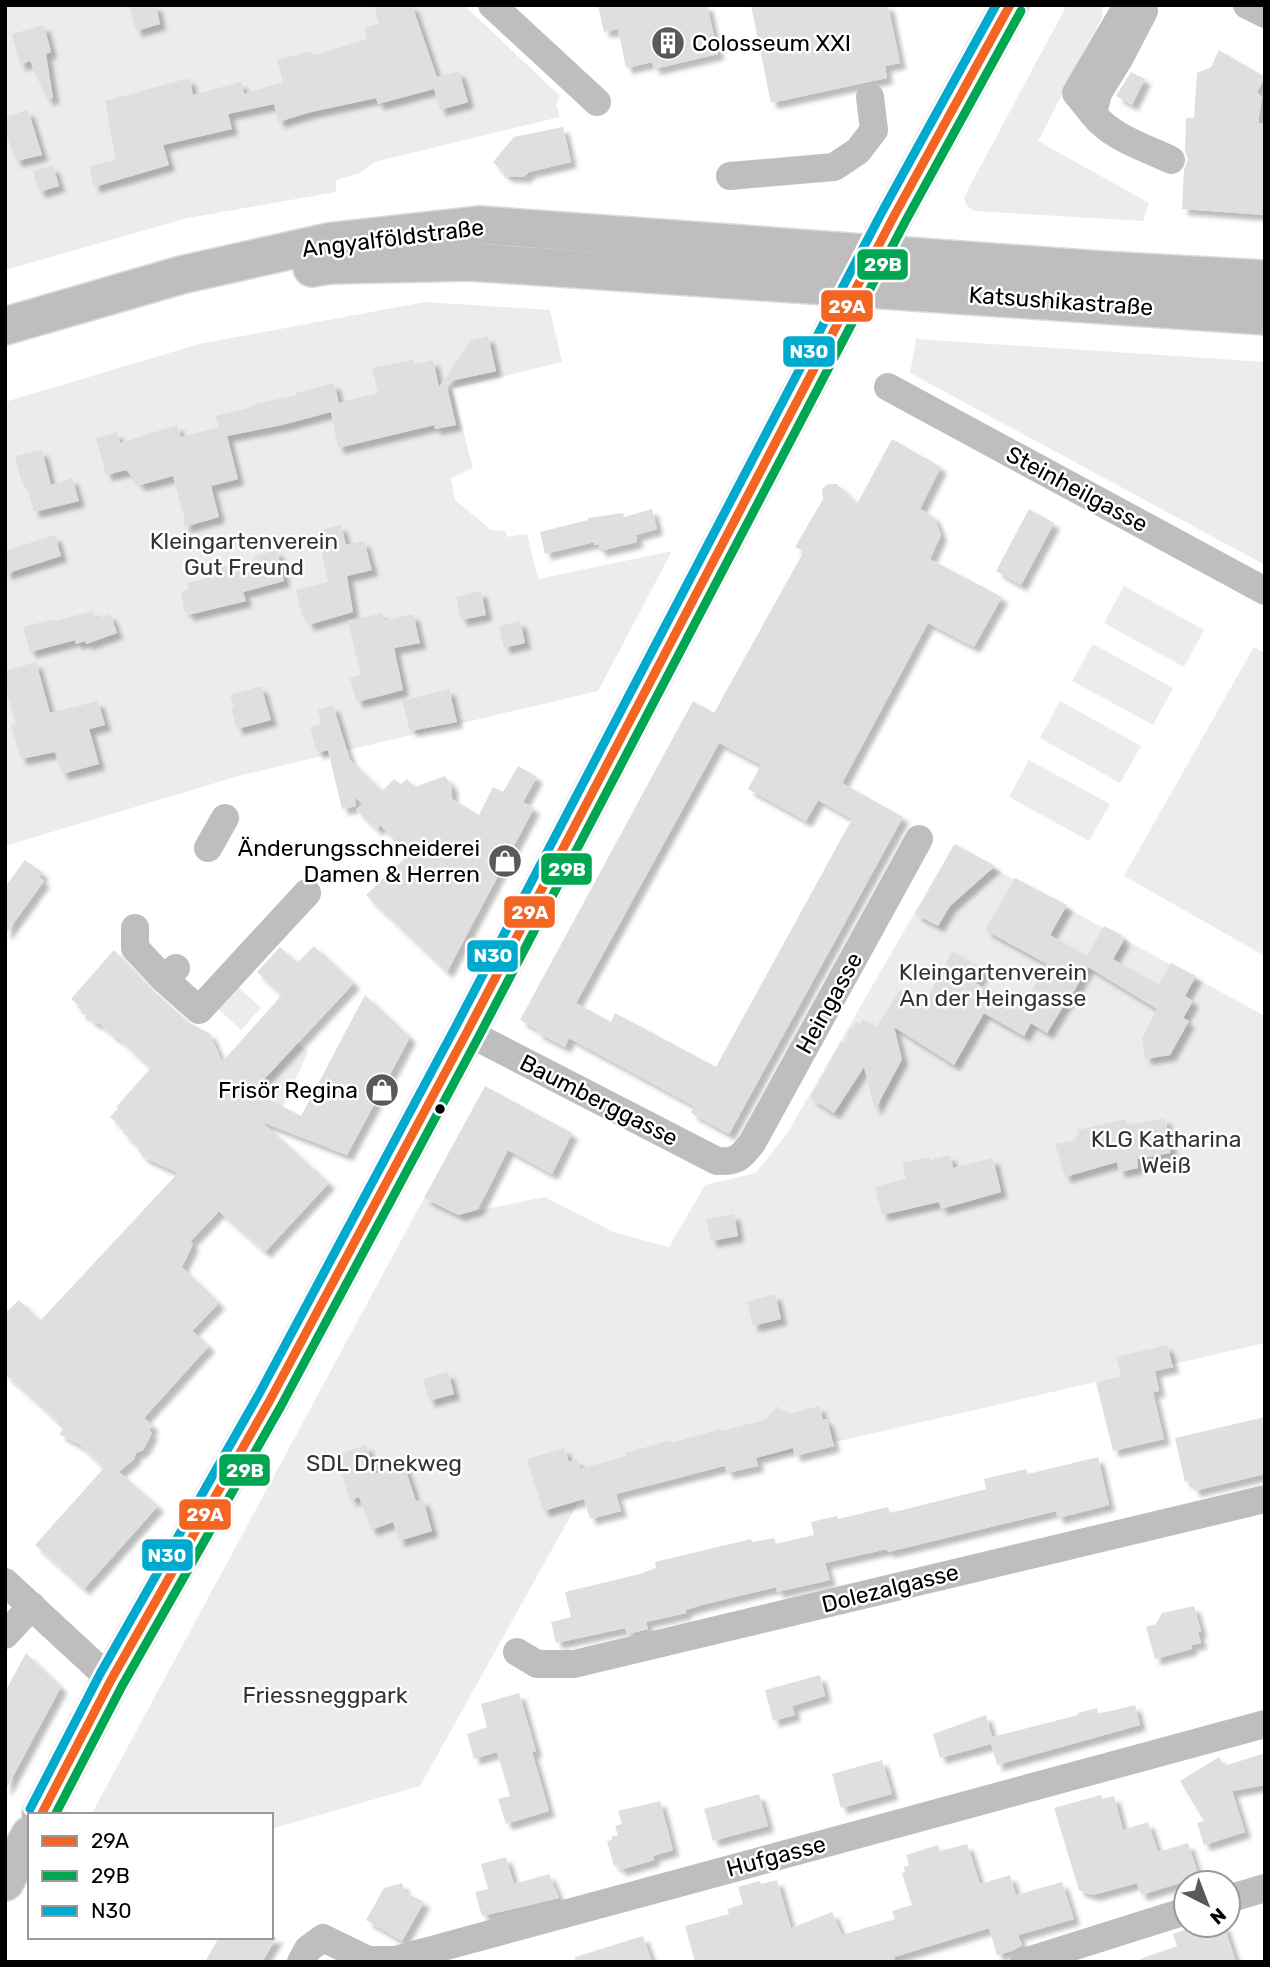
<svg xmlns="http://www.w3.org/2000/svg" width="1270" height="1967" font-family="Rubik,sans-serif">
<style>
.green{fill:#ececec}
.building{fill:#dfdfdf;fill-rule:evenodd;filter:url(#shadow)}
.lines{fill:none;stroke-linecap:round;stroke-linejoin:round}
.major-casing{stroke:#dbdbdb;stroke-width:40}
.minor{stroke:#bebebe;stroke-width:28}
.major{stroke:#bebebe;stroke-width:37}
.bus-1-casing{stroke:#fff;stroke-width:14}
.bus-2-casing{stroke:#fff;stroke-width:14}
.bus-3-casing{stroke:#fff;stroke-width:14}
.bus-1{stroke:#f26522;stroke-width:9}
.bus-2{stroke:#00a651;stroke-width:9}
.bus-3{stroke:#00a9ce;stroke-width:9}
.bus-dot{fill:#000;stroke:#fff;stroke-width:2.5}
.labels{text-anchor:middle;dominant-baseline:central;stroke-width:5;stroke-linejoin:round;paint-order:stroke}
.poi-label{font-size:23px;fill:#000;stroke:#fff;text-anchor:end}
.street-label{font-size:23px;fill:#000;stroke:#fff}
.park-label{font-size:23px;fill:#333;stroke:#fff}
.line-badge{stroke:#fff;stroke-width:2.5}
.badge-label{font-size:19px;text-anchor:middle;font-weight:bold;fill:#fff}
</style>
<defs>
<filter id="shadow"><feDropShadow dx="6" dy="6" stdDeviation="2" flood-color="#0004"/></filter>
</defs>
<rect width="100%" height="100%" fill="#fff"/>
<g class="green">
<polygon points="5,5 464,5 560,96 556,104 560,117 374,162 360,173 336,180 336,192 188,218 5,270"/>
<path d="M1067,5H1103L1102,17L1038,141L1149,203L1143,221L976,211C968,209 966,205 964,197Z"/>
<polygon points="425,302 550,310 562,362 452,389 473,468 451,478 455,500 491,530 506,531 507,537 527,534 538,579 672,551 598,691 242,775 5,846 5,402 199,344"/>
<polygon points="916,339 1265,362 1265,565 910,373"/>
<polygon points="1124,586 1204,630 1184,667 1104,623"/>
<polygon points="1093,644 1173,688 1153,725 1072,681"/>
<polygon points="1254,647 1265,653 1265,956 1124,876"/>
<polygon points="1060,701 1141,746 1120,783 1040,738"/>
<polygon points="1029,760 1110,804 1089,841 1009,797"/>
<polygon points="953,846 1265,1016 1265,1343 579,1501 420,1786 271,1829 271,1815 91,1815 424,1198 457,1215 545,1197 613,1232 669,1247 705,1185 756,1173 788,1132"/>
<polygon points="236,985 261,1008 241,1030 216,1007"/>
<polygon points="266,1014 308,1052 283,1107 253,1091"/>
</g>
<g class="building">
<polygon points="129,5 156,5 160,24 136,31"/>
<polygon points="374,5 412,5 437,77 459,71 468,102 440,110 434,89 378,104 376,98 311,112 278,122 274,104 228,114 232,129 163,145 169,165 94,187 89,166 116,160 105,101 189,78 193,95 241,82 244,94 283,82 277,60 311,51 313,56 367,39 364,28 379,24"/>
<polygon points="598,5 707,5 718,54 654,69 652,62 626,68 618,29 604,32"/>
<polygon points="751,5 888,5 900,63 885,66 887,78 771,103"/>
<polygon points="44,25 51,52 46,54 53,98 47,99 30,61 20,65 12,34"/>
<polygon points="1219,50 1265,77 1257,92 1262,97 1258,123 1265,124 1265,215 1182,209 1184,170 1188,159 1185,151 1186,118 1194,118 1197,73 1211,67"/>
<polygon points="1131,72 1145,79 1132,105 1116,96"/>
<polygon points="28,110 42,155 16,161 5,131 5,117"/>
<polygon points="563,127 571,162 529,172 524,177 506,176 493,162 514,137"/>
<polygon points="53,166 59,186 39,192 33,171"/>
<polygon points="488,336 496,371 446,382 456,425 435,429 434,425 338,448 331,412 282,425 227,436 238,479 211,486 219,517 184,527 184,516 173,476 140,485 126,470 106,475 96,438 117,432 120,443 177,425 181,437 219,427 215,416 252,407 255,404 296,395 296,393 334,383 339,403 358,398 378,393 372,368 413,360 414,365 433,360 439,387 471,340"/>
<path d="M892,439L941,467L920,509L934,517L941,535L930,559L1002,597L974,647L928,623L842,783L903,817L729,1134L691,1113L694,1106L569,1038L565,1047L536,1032L538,1030L520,1020L693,701L714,713L804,551L795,547L823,499L822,489L828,484H837L857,504ZM719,743L761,765L748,789L806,821L818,800L852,819L716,1067L615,1013L611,1022L576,1003Z"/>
<polygon points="42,450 51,485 72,478 79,501 34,512 26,482 22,483 15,456"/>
<polygon points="652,509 657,529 636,535 637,542 600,551 599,545 594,545 594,542 545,554 540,532 588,520 588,518 623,513 624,517"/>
<polygon points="1029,509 1054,523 1021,585 996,571"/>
<polygon points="341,525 346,545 364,541 372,570 347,576 353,612 308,625 306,617 303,618 296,590 328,582 317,531"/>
<polygon points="55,535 61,556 5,574 5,551"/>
<polygon points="277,550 284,581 243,592 246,601 188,615 187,611 184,611 181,592 189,589 188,583 204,579 202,572 255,560 254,556"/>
<polygon points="481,591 486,615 461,620 456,597"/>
<polygon points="93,611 95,619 110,614 117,633 86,644 85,641 76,644 75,640 30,652 23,627 54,619 55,621"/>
<polygon points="382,613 384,621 413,614 420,643 394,648 403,690 357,702 350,678 361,675 348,621"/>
<polygon points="520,621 525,643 504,648 499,626"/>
<polygon points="36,662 50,713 98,701 105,725 89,729 99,764 62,774 55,752 21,759 11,725 16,724 5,686 5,671"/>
<polygon points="261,686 271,720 237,729 231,708 234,707 230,695"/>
<polygon points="449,689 457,722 410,731 402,701"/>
<polygon points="333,705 350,760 382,791 394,779 401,784 407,779 415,787 445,776 452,786 452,799 479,815 493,787 503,792 518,766 537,777 523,802 534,808 447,972 366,895 409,854 380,825 377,830 356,810 363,804 355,797 356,806 342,809 328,750 317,753 310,727 321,724 318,710"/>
<polygon points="955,844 995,866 950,906 938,926 915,914"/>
<polygon points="25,860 43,873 39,877 44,881 5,935 5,887"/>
<polygon points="1015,878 1067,905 1050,935 1087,956 1104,926 1122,935 1121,938 1124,940 1113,959 1158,985 1171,963 1196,976 1185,996 1193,1001 1183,1018 1189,1021 1170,1055 1145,1059 1142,1038 1157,1009 1088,967 1067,1003 1067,1000 1047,1033 1031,1023 1024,1036 984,1013 954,1065 894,1027 902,1059 875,1110 864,1067 834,1113 810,1098 841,1042 844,1043 850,1028 852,1029 856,1022 860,1024 863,1019 876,1027 900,990 924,1005 952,951 984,970 976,983 1021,1009 1047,964 985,930"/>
<polygon points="314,946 354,983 253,1091 301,1116 365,995 410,1037 347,1155 262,1122 329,1183 265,1252 219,1211 190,1242 193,1244 182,1267 219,1303 192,1331 209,1346 144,1418 153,1426 149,1430 152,1433 143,1450 136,1453 134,1459 119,1472 158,1506 84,1589 35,1545 104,1468 80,1445 59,1434 63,1429 56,1423 58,1421 5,1374 5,1313 19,1300 40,1321 178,1173 143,1157 134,1143 123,1133 125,1131 110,1117 118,1108 116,1107 151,1068 117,1037 116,1038 100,1024 91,1021 88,1016 81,1013 80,1007 71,999 114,950 152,990 188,1022 210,1034 222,1062 282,995 257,972 280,947 297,963"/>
<polygon points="485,1086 572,1133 552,1174 508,1150 478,1209 459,1215 424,1198"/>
<polygon points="1165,1118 1171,1149 1170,1153 1137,1159 1138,1168 1119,1172 1117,1162 1065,1177 1055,1144 1076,1140 1075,1136 1079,1135 1078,1130 1126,1119 1127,1125"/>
<polygon points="950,1155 953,1168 993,1158 1001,1192 941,1209 939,1202 882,1215 875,1187 906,1179 902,1163 930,1157 930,1160"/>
<polygon points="734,1214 738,1236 711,1241 706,1219"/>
<polygon points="775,1294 781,1319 753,1326 747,1302"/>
<polygon points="1167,1345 1173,1367 1155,1371 1159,1391 1153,1392 1164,1439 1113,1451 1096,1382 1121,1376 1116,1357"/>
<polygon points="448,1372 454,1394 429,1401 423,1379"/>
<polygon points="777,1406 786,1415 819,1406 823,1420 827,1419 834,1446 795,1456 793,1448 756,1458 758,1466 727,1473 725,1466 616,1494 621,1511 590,1519 584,1499 543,1511 542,1507 527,1459 564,1448 569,1462 577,1459 580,1469 626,1456 626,1453 671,1440 672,1443 720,1429 721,1431 765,1420"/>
<polygon points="1265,1417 1265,1474 1194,1491 1191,1481 1185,1482 1175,1438"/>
<polygon points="366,1445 375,1474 404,1465 416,1501 423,1499 432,1531 399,1541 393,1522 371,1530 359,1497 350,1500 336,1455"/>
<polygon points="1098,1457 1109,1505 1058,1518 1056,1511 888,1552 887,1549 825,1563 830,1580 777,1592 776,1587 702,1605 685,1610 686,1613 646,1622 648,1629 627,1634 625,1628 556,1643 551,1622 571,1617 565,1592 644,1573 644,1572 656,1568 655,1562 751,1539 752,1542 774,1538 776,1544 814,1535 811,1522 837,1516 838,1519 888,1507 890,1513 986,1489 984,1479 1026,1469 1028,1474"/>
<polygon points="1194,1606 1201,1631 1198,1632 1201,1643 1191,1645 1192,1649 1155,1659 1146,1627 1156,1624 1162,1613"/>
<polygon points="26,1653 61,1687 5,1791 5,1692"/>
<polygon points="820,1675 825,1696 792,1706 795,1715 773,1721 765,1690"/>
<polygon points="519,1693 536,1751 532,1752 549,1811 506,1824 498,1799 510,1796 497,1752 474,1759 467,1734 487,1727 481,1704"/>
<polygon points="1135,1705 1140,1725 997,1765 991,1744 940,1758 933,1734 986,1715 992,1737 1078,1715 1078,1713 1097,1708 1098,1714"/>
<polygon points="1265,1753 1265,1785 1232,1791 1245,1832 1204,1845 1197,1823 1204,1821 1180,1781 1219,1757 1224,1766"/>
<polygon points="882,1760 892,1794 841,1808 832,1774"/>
<polygon points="759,1794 768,1826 713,1841 704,1809"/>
<polygon points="1101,1795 1102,1799 1114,1796 1123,1830 1148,1822 1158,1852 1188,1843 1199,1877 1141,1895 1137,1883 1093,1895 1079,1890 1054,1808"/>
<polygon points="660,1801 673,1850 653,1856 654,1860 620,1870 618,1865 614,1866 607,1841 612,1840 611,1837 618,1835 615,1826 622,1824 618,1811"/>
<polygon points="967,1844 980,1884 1010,1875 1016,1895 1062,1882 1074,1919 1018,1935 1022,1945 1012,1951 997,1955 989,1928 894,1957 895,1962 695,1962 685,1926 729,1914 727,1909 743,1904 738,1887 760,1881 761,1884 777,1880 791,1928 832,1912 842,1935 895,1919 892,1911 912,1905 902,1873 905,1872 904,1867 909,1865 906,1855 938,1845 940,1851"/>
<polygon points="506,1857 514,1884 549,1874 559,1898 482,1916 475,1892 488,1889 481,1864"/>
<polygon points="402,1883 405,1892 424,1902 402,1941 366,1920 384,1888"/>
<polygon points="1198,1925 1224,1925 1236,1962 1141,1962 1140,1959 1177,1946 1173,1934"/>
<polygon points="643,1936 652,1962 576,1962 575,1957"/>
<polygon points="219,1937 277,1937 262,1962 205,1962"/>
</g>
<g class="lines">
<g class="major-casing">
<g id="major">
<polyline points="312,268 330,265 471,262 1265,316"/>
<polyline points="5,326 181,275 328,242 480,225 1101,270 1265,279"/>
<polyline points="41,1815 111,1680 270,1400 467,1032 894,216 1010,5"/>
<polyline points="5,1882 30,1835"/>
</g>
</g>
<g class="minor">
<polyline points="492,5 597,102"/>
<polyline points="1247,5 1265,14"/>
<path d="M1144,11L1119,59L1098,93L1093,114C1112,138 1144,147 1171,160"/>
<polyline points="1093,114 1076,93 1121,16"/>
<polyline points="730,176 834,167 858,151 874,130 870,97"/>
<polyline points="888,387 1265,591"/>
<polyline points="208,848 225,818"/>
<polyline points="135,928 135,948 164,979 176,968"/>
<polyline points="164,979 199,1010 307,893"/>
<path d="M467,1032L717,1161C737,1162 740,1158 752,1143L919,839"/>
<polyline points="5,1582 111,1680"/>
<polyline points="5,1635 32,1606"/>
<polyline points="517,1652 537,1664 574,1664 1265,1499"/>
<polyline points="1228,1899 1265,1888"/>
<polyline points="301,1962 308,1949 323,1938 368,1960 395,1960 1265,1724"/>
<polyline points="1024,1962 1186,1911"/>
</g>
<use href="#major" class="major"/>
<g class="bus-1-casing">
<polyline id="bus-1" points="41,1815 111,1680 270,1400 467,1032 894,216 1010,5"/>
</g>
<g class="bus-2-casing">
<polyline id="bus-2" points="55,1815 122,1686 281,1406 478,1038 905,222 1021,11"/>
</g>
<g class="bus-3-casing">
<polyline id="bus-3" points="30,1809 100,1674 259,1394 456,1026 883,210 996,5"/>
</g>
<use href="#bus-1" class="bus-1"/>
<use href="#bus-2" class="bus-2"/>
<use href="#bus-3" class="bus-3"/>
</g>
<defs>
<g id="building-disc" transform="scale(1.75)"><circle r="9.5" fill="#595959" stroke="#fff"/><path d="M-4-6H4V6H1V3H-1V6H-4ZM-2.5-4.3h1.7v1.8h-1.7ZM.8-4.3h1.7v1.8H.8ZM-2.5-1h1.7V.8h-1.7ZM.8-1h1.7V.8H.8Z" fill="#fff"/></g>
<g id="shop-disc" transform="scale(1.75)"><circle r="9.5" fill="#595959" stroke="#fff"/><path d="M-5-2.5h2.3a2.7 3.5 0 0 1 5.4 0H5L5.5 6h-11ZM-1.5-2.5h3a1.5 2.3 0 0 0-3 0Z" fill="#fff"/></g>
</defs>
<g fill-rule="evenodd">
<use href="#building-disc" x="668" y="43"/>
<use href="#shop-disc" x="505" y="861"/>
<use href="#shop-disc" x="382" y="1090"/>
</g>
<circle class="bus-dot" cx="440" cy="1109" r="6"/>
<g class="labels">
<g class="poi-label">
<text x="692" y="43" text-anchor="start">Colosseum XXI</text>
<text x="480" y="848">Änderungsschneiderei<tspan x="480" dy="26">Damen &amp; Herren</tspan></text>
<text x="358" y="1090">Frisör Regina</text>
</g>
<g class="street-label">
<text transform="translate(393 238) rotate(-7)">Angyalföldstraße</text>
<text transform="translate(1061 301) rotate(4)">Katsushikastraße</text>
<text transform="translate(1077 489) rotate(28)">Steinheilgasse</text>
<text transform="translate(829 1003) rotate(-61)">Heingasse</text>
<text transform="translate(599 1100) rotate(27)">Baumberggasse</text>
<text transform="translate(890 1588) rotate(-14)">Dolezalgasse</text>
<text transform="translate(776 1856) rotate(-15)">Hufgasse</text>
</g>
<g class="park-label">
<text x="244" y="541">Kleingartenverein<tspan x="244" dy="26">Gut Freund</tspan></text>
<text x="993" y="972">Kleingartenverein<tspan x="993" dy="26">An der Heingasse</tspan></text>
<text x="1166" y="1139">KLG Katharina<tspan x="1166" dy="26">Weiß</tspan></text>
<text x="384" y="1463">SDL Drnekweg</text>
<text x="325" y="1695">Friessneggpark</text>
</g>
</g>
<g class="line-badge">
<rect x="856" y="248" width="53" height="33" rx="7" fill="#00a651"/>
<rect x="820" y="289" width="54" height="34" rx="7" fill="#f26522"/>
<rect x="782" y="335" width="54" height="33" rx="7" fill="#00a9ce"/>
<rect x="540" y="852" width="53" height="34" rx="7" fill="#00a651"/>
<rect x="503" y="895" width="53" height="34" rx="7" fill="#f26522"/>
<rect x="466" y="939" width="53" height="34" rx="7" fill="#00a9ce"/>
<rect x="218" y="1453" width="53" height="34" rx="7" fill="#00a651"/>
<rect x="178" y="1498" width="54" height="33" rx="7" fill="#f26522"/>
<rect x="141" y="1538" width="53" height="34" rx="7" fill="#00a9ce"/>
</g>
<g class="badge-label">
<text x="883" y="271">29B</text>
<text x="847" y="313">29A</text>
<text x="809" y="358">N30</text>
<text x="567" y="876">29B</text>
<text x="530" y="919">29A</text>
<text x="493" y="962">N30</text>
<text x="245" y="1477">29B</text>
<text x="205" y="1521">29A</text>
<text x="167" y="1562">N30</text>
</g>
<rect width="1270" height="1967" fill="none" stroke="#000000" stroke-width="14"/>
<rect x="28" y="1813" width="245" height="126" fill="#ffffff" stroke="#999999" stroke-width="2"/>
<rect x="42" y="1836" width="35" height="10" fill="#f26522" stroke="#999999" stroke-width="2"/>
<text x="91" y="1848" font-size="21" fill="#000000">29A</text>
<rect x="42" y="1871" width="35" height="10" fill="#00a651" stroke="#999999" stroke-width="2"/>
<text x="91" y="1883" font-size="21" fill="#000000">29B</text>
<rect x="42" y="1906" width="35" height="10" fill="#00a9ce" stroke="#999999" stroke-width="2"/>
<text x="91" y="1918" font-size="21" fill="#000000">N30</text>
<g transform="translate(1207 1904) rotate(138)"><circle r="33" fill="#ffffff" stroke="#999999" stroke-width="2"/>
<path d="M0-5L12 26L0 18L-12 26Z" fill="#595959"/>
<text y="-10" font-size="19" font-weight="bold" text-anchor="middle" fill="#000000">N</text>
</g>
</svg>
